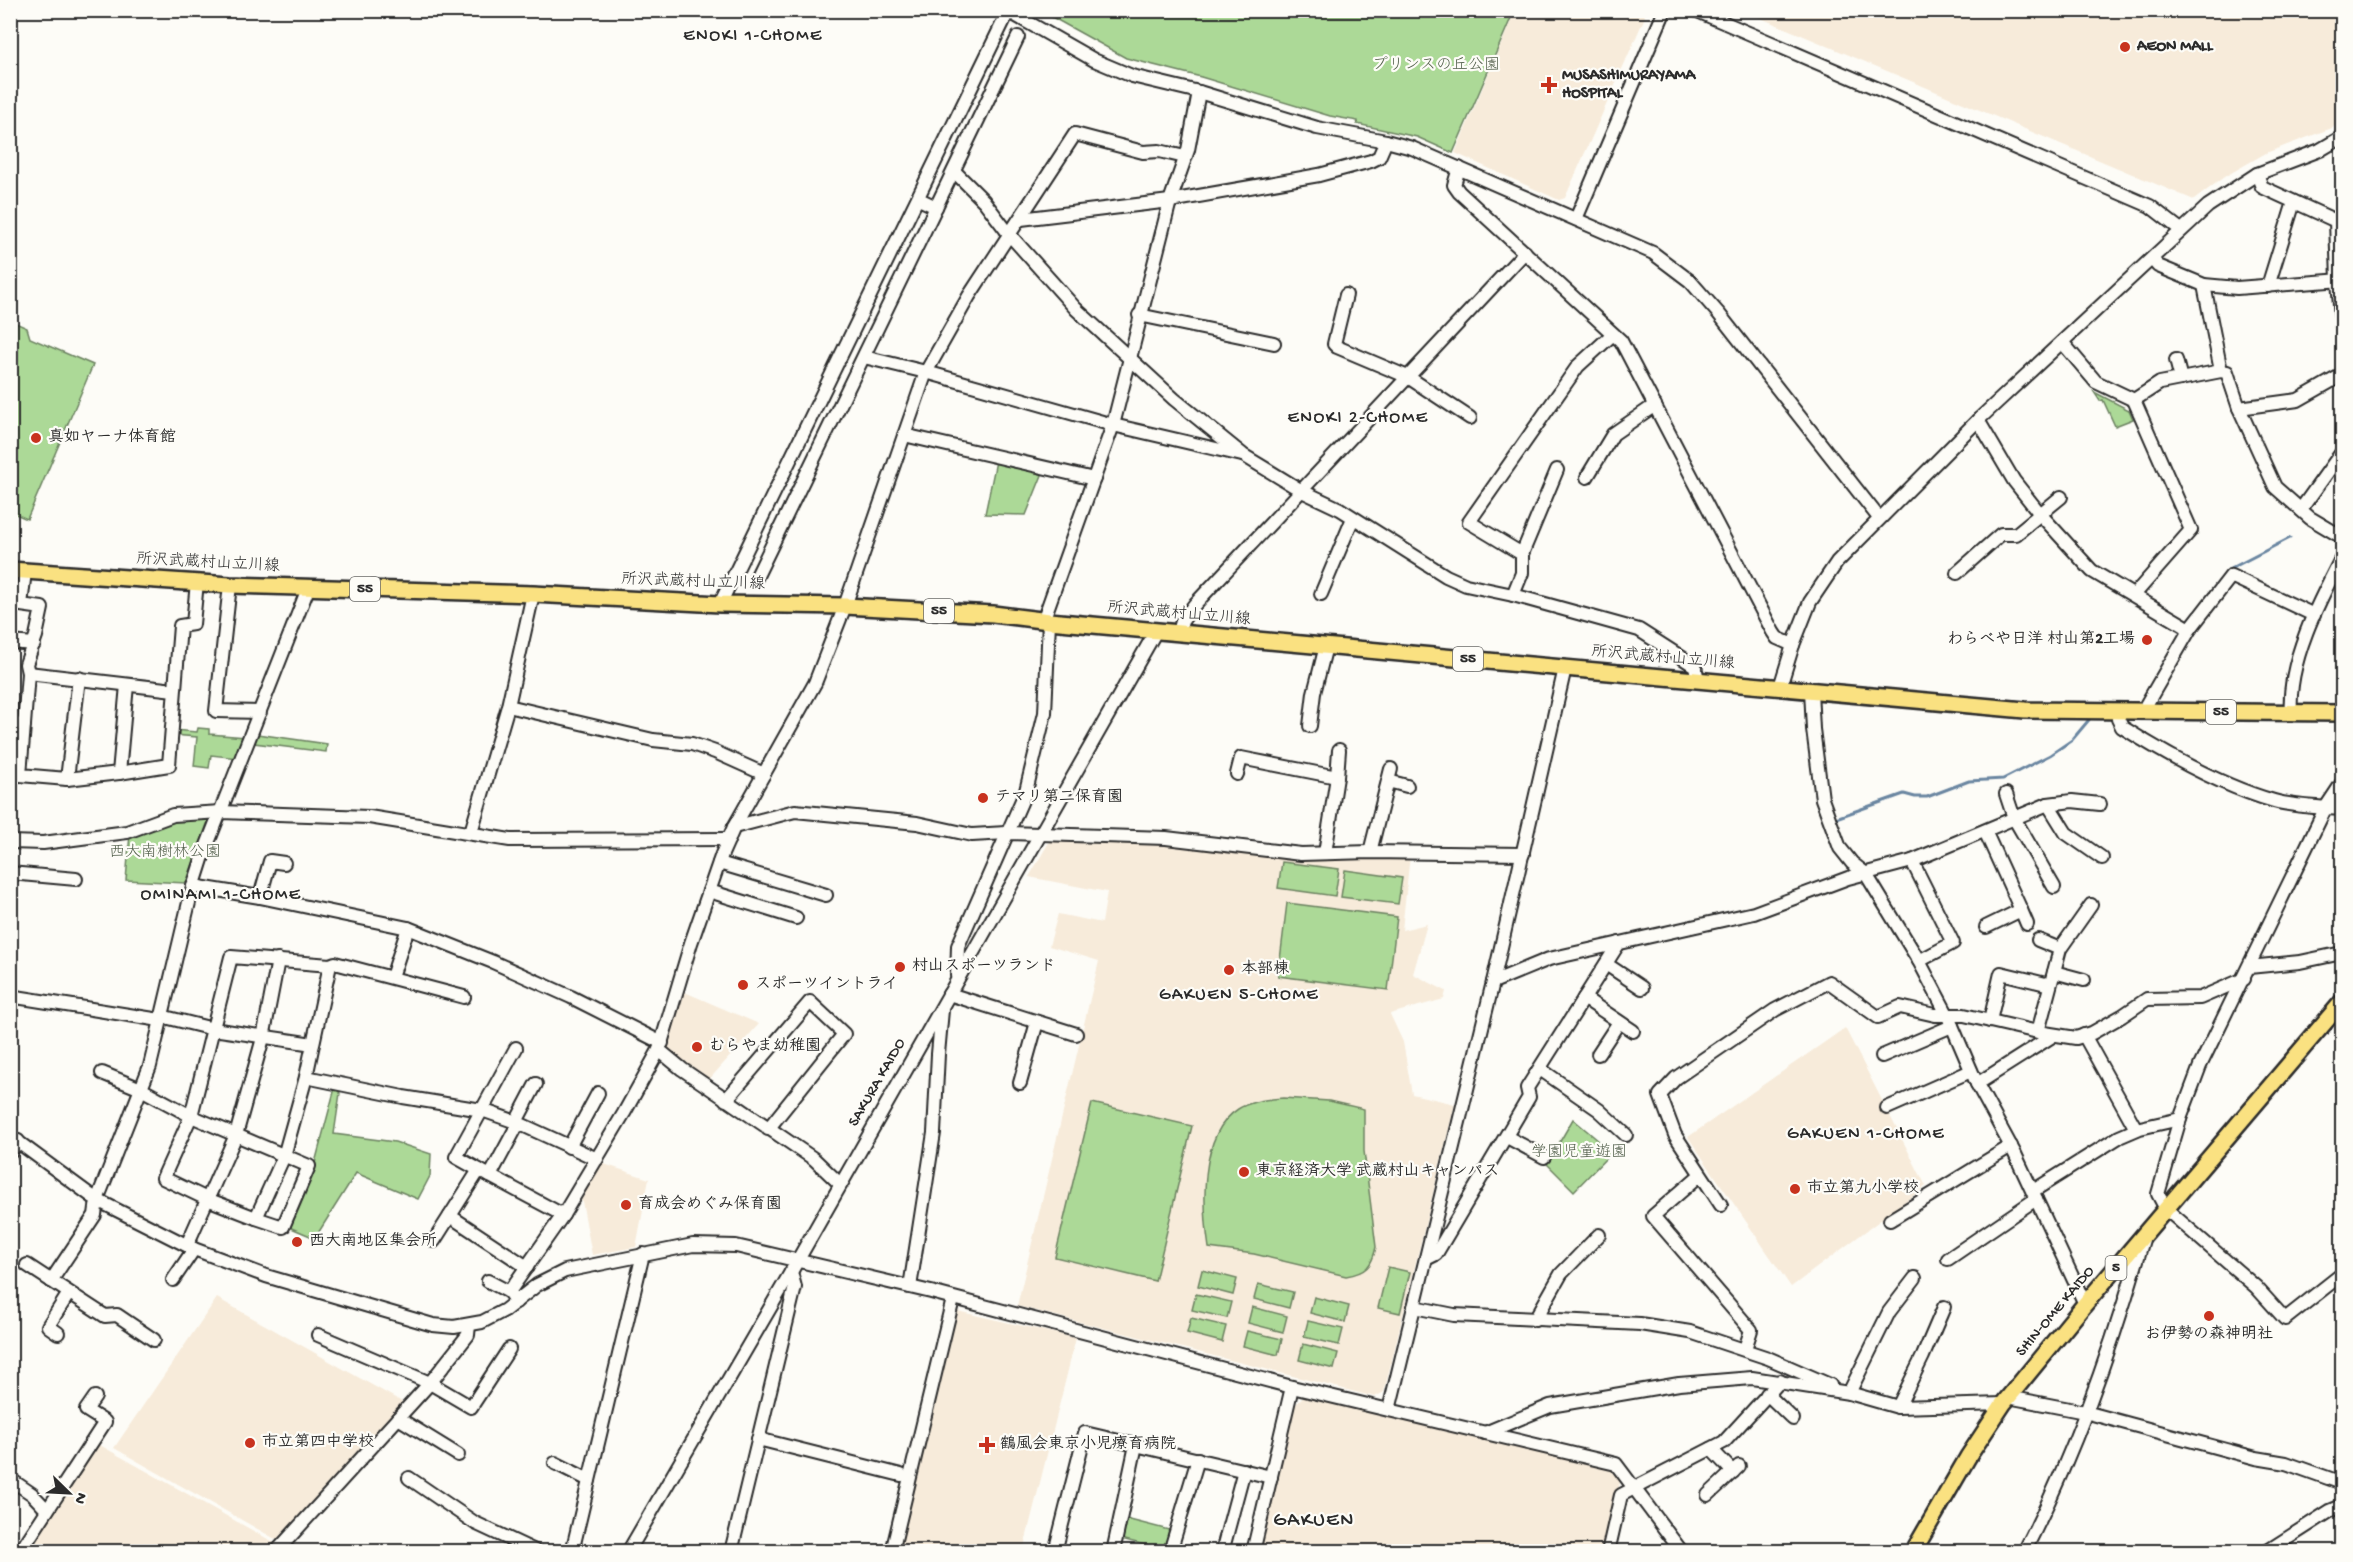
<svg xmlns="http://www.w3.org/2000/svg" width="2353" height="1562" font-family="'Gochi Hand','Klee One',sans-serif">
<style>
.built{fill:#f7ebda}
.green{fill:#acd997;stroke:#6c8261;stroke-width:1.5}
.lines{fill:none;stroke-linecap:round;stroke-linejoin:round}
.stream{stroke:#6b86a1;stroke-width:3}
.minor-casing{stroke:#2b2b2b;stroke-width:16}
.major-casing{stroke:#2b2b2b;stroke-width:20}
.minor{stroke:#fdfcf7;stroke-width:12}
.major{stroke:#fae181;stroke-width:15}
.poi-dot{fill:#c8321e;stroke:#fdfcf7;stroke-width:2}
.labels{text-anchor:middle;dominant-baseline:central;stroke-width:4.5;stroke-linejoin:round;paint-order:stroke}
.shield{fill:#fdfcf7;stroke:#6a6a68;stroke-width:1.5}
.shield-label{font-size:15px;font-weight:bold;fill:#2b2b2b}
.poi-label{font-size:16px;font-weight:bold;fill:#2b2b2b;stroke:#fdfcf7;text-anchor:start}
.park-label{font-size:16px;fill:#525f4b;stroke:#fdfcf7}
.street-label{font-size:16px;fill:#2b2b2b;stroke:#fdfcf7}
.neighbourhood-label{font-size:18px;letter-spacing:1.5px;fill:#2b2b2b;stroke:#fdfcf7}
.quarter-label{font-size:20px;letter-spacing:1.5px;fill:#2b2b2b;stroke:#fdfcf7}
</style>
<rect width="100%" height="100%" fill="#fdfcf7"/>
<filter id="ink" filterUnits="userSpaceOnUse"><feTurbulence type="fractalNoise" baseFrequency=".0167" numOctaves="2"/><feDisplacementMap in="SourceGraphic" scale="12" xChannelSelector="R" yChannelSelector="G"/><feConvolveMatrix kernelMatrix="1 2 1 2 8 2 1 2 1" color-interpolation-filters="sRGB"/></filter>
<g filter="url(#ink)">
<g class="built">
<polygon points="1515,11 1643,10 1645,17 1565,198 1559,200 1455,153"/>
<polygon points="1744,11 2342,11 2342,120 2332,128 2266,153 2224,177 2194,200"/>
<polygon points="1052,837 1410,855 1402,930 1427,924 1413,974 1446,991 1444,999 1390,1014 1403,1042 1412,1094 1455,1104 1384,1392 1375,1397 1017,1306 1099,961 1049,946 1058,914 1102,923 1107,892 1029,877"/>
<polygon points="680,990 759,1024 706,1083 663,1048"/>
<polygon points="1845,1028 1926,1186 1791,1287 1688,1137"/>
<polygon points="598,1162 649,1179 636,1247 592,1255 582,1201 577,1198"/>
<polygon points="217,1298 404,1403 277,1540 114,1448"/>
<polygon points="957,1311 1076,1338 1023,1551 898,1552"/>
<polygon points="1306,1395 1612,1468 1620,1482 1603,1551 1260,1552 1295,1405"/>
<polygon points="98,1444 275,1543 267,1552 26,1552"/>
</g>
<g class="green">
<polygon points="1041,11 1514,11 1453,153 1417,137 1357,124 1358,121 1330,116 1201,77 1126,58"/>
<polygon points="11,321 27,328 30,338 93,365 27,519 11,512"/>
<polygon points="2094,392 2129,410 2133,419 2115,426 2103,400 2100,401"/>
<polygon points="996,461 1044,470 1026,515 985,514"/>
<polygon points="198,728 209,729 209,734 246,737 238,758 211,755 209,768 194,766 197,737 173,735 173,730 197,732"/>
<polygon points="257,734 327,744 326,752 254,743"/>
<polygon points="211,813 186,883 126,880 130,834 169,820"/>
<polygon points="1282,862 1339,869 1335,896 1278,888"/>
<polygon points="1345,870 1402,878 1398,904 1341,897"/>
<polygon points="1287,903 1397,917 1388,990 1278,976"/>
<polygon points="335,1088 340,1093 334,1134 395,1142 431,1154 430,1176 418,1199 356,1173 315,1238 289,1227 315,1163"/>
<path d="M1283,1098L1329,1101L1364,1109V1151L1376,1247C1372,1266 1366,1273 1346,1276L1254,1254L1209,1248C1203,1208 1198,1135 1238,1109C1251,1101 1268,1099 1283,1098Z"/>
<polygon points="1092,1103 1192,1126 1155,1281 1055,1257"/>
<polygon points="1573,1119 1612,1152 1574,1191 1547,1164"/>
<polygon points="1388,1267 1410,1272 1400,1313 1378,1308"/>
<polygon points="1202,1270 1237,1279 1233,1295 1198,1286"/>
<polygon points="1258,1284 1293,1292 1289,1308 1254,1299"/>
<polygon points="1196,1294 1231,1302 1227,1318 1192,1310"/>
<polygon points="1314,1297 1349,1306 1345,1322 1310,1313"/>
<polygon points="1252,1307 1287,1316 1283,1332 1248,1323"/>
<polygon points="1191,1318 1226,1326 1222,1342 1187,1333"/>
<polygon points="1308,1321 1343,1329 1339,1345 1304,1337"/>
<polygon points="1247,1331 1282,1339 1278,1355 1243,1346"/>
<polygon points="1303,1344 1338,1353 1334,1369 1299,1360"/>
<polygon points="1126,1519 1169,1530 1165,1550 1121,1539"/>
</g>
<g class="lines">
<g class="stream">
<polyline points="2226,573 2228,570 2290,538"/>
<polyline points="1833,819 1904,794 1915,797 1927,797 1969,781 2003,779 2050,755 2072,740 2093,715"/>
</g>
<g class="minor-casing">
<g id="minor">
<polyline points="1695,10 2150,206 2181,230"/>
<polyline points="1008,11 1094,60 1132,76 1199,92 1317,128 1386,141 1412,148 1653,253 1690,281 1719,314 1879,518"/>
<polyline points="1459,168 1454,185 1459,192 1621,341 1773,632 1777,638 1793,645"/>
<polyline points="954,171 984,201 1009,234 1076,309 1174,399 1243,455 1302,491 1340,509 1446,576 1466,585 1513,595 1639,630 1695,666 1698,680"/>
<polyline points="2257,174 2262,187 2336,221 2338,281 2342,329"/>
<polyline points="919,199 936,207 1018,37"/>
<polyline points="1021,219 1170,201 1319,175 1371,161 1379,157 1386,141"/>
<polyline points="1576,219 1665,10"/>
<polyline points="2152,259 2158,266 2204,285 2237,288 2342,280"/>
<polyline points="2204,285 2221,371 2227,372 2239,408 2275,487 2310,518 2342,537"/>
<polyline points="2268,286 2294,202"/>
<polyline points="1346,295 1334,344 1337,347 1408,377 1470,418"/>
<polyline points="1139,315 1274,343"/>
<polyline points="2062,342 2096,382 2134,400 2191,530 2134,595"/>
<polyline points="864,357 926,372 1113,425 1242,455"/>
<polyline points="2176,360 2181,379"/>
<polyline points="2134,400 2160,383 2221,371"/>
<polyline points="2239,408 2298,400 2342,375"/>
<polyline points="1978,420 2014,481 2041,515 2092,571 2190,629"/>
<polyline points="904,435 1094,479"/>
<polyline points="1587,477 1613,434 1655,405"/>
<polyline points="2301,509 2342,452"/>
<polyline points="1522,554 1557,470"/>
<polyline points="25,571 21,605 42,608 36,636 26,664 28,673"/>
<polyline points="1957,573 2001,534 2016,534 2061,497"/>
<polyline points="756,578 936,207"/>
<polyline points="230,585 216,711 260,712"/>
<polyline points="1321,594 1353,518"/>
<polyline points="1513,595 1522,573 1522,554 1469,522 1578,366 1613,334"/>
<polyline points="720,604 1009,10"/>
<polyline points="1043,621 1113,425 1170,201 1188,150 1199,92"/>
<polyline points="1179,633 1182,621 1195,604 1525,252"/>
<polyline points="10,642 34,644"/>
<polyline points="1780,687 1793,645 1810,602 1837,562 1978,420 2208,206 2257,174 2320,150 2342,137"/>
<polyline points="1811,690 1813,729 1822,799 1840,848 1852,863 1866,874 1919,961 1947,1014 1977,1084 2015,1154 2085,1304"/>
<polyline points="508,706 653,740 692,744 715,752 764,774"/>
<path d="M2118,712V719L2122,727C2168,756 2221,786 2274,801C2295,807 2321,807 2342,809"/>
<polyline points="2142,712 2190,629 2231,576 2314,615"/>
<path d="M2291,712C2287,662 2319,601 2342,557"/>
<polyline points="10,724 24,725 20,775 67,779 119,773 169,765 180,626 193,624 197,582"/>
<polyline points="24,725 28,673 174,690"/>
<polyline points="1310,726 1314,693 1326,646"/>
<polyline points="119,773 127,685"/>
<polyline points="1237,774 1241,758 1337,777"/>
<polyline points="67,779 79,678"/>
<polyline points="1388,781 1407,786"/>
<polyline points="2342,783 2326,807 2200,1066 2180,1119 2158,1194 2166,1209 2256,1287 2285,1319 2342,1274"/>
<polyline points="2006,794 2014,818 2054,887"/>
<polyline points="2048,804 2066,833 2102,858"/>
<polyline points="734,827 795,811 917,823 972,835 1006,833 1166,838 1301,854 1370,852 1523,854"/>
<polyline points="1985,831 2021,910 1986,927"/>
<polyline points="471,832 508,706 533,594"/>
<polyline points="10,842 43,843 127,832 173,815 221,812 369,817 510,840 729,839"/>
<polyline points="1370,852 1391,769"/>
<polyline points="1325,853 1337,777 1339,750"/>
<polyline points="1912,861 1953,943 1919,961"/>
<polyline points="719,863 826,895"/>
<polyline points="10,873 76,879"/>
<polyline points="193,886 260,897 408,928 493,962 571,997 662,1043"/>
<polyline points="709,891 796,918"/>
<polyline points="260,897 270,861 284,863"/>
<polyline points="2021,910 2027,924"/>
<polyline points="2038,940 2060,949"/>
<polyline points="1606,964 1642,988"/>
<polyline points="2249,967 2300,962 2342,953"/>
<polyline points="2054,972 2084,980"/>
<polyline points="957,976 958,946 1026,791 1045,713 1049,621"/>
<polyline points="392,977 408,928"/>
<polyline points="1493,982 1549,959 1754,913 1848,878 1912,861 2048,804 2072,801 2100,804"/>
<polyline points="949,994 1076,1034"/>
<polyline points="10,996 160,1020"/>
<polyline points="1584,998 1633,1031"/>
<polyline points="161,1016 213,1029 313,1044 306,1077 284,1156 256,1218 207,1199 163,1178 191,1116 231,957 330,965 335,963 464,997"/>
<polyline points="1990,1021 2001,973 2050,985"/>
<polyline points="2038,1032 2060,949 2091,905"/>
<polyline points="2084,1035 2136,1129"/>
<polyline points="313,1044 330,965"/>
<polyline points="516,1048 456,1157 490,1176 518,1124"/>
<polyline points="659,1050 682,1069 814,1159 840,1184"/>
<polyline points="1598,1054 1619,1022"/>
<polyline points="1882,1056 1952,1026"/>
<polyline points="1540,1069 1599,1110 1626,1135"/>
<polyline points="102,1073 141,1089 191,1116 309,1166 283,1227 256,1218"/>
<polyline points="306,1077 403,1097 482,1110 516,1122 597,1159"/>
<polyline points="1020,1083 1037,1022"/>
<polyline points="1977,1084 2054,1035"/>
<polyline points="726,1100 810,1002 844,1034 768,1129"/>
<polyline points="1887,1108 1971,1071"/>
<polyline points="516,1122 536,1084"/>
<polyline points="10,1136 97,1200 194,1249 266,1276 433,1325 454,1327 482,1322 505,1310 537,1285 565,1271 693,1245 736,1246 931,1292 1292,1387 1616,1464 1682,1552"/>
<polyline points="1507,1137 1544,1157"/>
<polyline points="569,1147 598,1093"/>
<polyline points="10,1153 18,1141"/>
<polyline points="1700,1175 1653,1216 1751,1330 1745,1349"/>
<polyline points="490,1176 563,1215"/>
<polyline points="2033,1191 2119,1137 2140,1128 2180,1119"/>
<polyline points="1721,1205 1675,1135 1660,1095 1676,1078 1775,1010 1829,982 1878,1017 1900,1007 1935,1015 1964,1015 2038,1032 2076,1038 2092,1033 2122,1016 2147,999 2200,998 2244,979"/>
<polyline points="450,1216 527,1267"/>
<polyline points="1890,1220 2011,1146"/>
<polyline points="434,1241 479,1170"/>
<polyline points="187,1245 236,1135 263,1038 278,960"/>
<polyline points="1426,1259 1436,1254 1529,1097 1527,1088 1619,943"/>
<polyline points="1948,1259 2036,1199"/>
<polyline points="27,1265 105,1316 117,1315 154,1340"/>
<polyline points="173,1280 194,1249"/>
<polyline points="51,1281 95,1215 97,1200 150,1066 191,894 204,853 309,586"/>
<polyline points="488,1281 509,1292"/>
<polyline points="910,1287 934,1133 938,1054 942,1010"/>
<polyline points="516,1302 509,1292 563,1215 624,1113 659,1050 691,943 722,854 734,827 815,683 845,606 926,372 969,296 1075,134 1143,152 1159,151 1185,157"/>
<polyline points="1414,1307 1454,1315 1640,1324 1690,1332 1768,1358 1830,1385"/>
<polyline points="1535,1320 1561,1274 1599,1235"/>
<polyline points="58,1333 48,1326 69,1293"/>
<polyline points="318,1335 430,1383 471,1407 509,1349"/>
<polyline points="1849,1393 1889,1312 1915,1278"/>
<polyline points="1767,1394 1793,1419"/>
<polyline points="2008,1397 2085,1412 2256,1458 2286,1463 2342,1483"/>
<polyline points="1898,1407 1923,1356 1944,1307"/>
<polyline points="1389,1410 1493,982 1565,668"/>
<polyline points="398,1418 458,1455"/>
<polyline points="1485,1433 1550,1406 1679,1384 1752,1378 1849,1393 1898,1407 2003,1404"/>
<polyline points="758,1439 901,1475"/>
<polyline points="1711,1449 1733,1472"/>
<polyline points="555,1463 589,1480"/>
<polyline points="409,1478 475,1523 537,1552"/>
<polyline points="10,1479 32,1494 47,1510"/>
<polyline points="1708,1495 1739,1466"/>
<polyline points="20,1552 105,1422 86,1410 95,1397"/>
<polyline points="276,1552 430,1383 468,1335 469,1325"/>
<polyline points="572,1552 643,1254"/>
<polyline points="628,1552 791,1272 1156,631"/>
<polyline points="731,1552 795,1287 791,1272"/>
<polyline points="892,1552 953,1299"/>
<polyline points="1055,1552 1085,1433 1271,1477"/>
<polyline points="1113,1552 1136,1445"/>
<polyline points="1170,1552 1198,1459"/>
<polyline points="1222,1552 1244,1470"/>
<polyline points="1253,1552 1292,1387"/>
<polyline points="1608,1552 1621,1495 1724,1442 1780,1381"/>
<path d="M2024,1552C2076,1451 2113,1345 2144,1236"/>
<polyline points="2266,1552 2330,1511 2342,1506"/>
</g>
</g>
<g class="major-casing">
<g id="major">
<polyline points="10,570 230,585 533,594 720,604 845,606 993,614 1049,621 2025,710 2342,713"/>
<polyline points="1913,1552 1968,1457 2003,1404 2085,1304 2342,1002"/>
</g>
</g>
<use href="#minor" class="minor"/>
<use href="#major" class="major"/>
</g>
</g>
<g class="poi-dot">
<circle cx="2125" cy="47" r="6"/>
<path d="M1546 76h6v6h6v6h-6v6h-6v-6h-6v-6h6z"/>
<circle cx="36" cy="438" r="6"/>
<circle cx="2147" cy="640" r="6"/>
<circle cx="983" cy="798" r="6"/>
<circle cx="900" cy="967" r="6"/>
<circle cx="1229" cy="970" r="6"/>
<circle cx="743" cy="985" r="6"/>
<circle cx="697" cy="1047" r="6"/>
<circle cx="1244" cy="1172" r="6"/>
<circle cx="1795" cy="1189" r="6"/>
<circle cx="626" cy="1205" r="6"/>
<circle cx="297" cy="1242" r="6"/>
<circle cx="2209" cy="1316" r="6"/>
<circle cx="250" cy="1443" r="6"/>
<path d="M984 1436h6v6h6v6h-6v6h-6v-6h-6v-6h6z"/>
</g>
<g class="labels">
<g class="shield">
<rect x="350" y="577" width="30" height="24" rx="4.5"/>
<rect x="924" y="599" width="30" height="24" rx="4.5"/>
<rect x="1453" y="647" width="30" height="24" rx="4.5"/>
<rect x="2206" y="700" width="30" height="24" rx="4.5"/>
<rect x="2105.5" y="1256" width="21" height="24" rx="4.5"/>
</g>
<g class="shield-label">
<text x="365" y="589">55</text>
<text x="939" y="611">55</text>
<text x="1468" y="659">55</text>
<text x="2221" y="712">55</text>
<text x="2116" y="1268">5</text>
</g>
<g class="poi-label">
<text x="2137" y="47">AEON MALL</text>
<text x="1562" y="76">MUSASHIMURAYAMA<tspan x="1562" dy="18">HOSPITAL</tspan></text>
<text x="48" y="438">真如ヤーナ体育館</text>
<text x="2135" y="640" text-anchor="end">わらべや日洋 村山第2工場</text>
<text x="995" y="798">テマリ第二保育園</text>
<text x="912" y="967">村山スポーツランド</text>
<text x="1241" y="970">本部棟</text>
<text x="755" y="985">スポーツイントライ</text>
<text x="709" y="1047">むらやま幼稚園</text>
<text x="1256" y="1172">東京経済大学 武蔵村山キャンパス</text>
<text x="1807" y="1189">市立第九小学校</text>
<text x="638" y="1205">育成会めぐみ保育園</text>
<text x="309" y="1242">西大南地区集会所</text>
<text x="2209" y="1335" text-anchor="middle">お伊勢の森神明社</text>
<text x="262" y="1443">市立第四中学校</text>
<text x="1000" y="1445">鶴風会東京小児療育病院</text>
</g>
<g class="park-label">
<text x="1436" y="66">プリンスの丘公園</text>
<text x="165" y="853">西大南樹林公園</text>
<text x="1579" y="1153">学園児童遊園</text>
</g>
<g class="street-label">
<text transform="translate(208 564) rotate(3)">所沢武蔵村山立川線</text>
<text transform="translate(693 583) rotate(2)">所沢武蔵村山立川線</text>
<text transform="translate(1179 615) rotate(5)">所沢武蔵村山立川線</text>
<text transform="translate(1663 659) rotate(5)">所沢武蔵村山立川線</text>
<text transform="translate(878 1083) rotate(-60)">SAKURA KAIDO</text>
<text transform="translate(2056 1312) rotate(-50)">SHIN-OME KAIDO</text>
</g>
<g class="neighbourhood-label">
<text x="753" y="36">ENOKI 1-CHOME</text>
<text x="1358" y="418">ENOKI 2-CHOME</text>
<text x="221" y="895">OMINAMI 1-CHOME</text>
<text x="1239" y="995">GAKUEN 5-CHOME</text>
<text x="1866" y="1134">GAKUEN 1-CHOME</text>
</g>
<g class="quarter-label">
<text x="1314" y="1521">GAKUEN</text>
</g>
</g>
<rect width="2353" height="1562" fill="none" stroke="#fdfcf7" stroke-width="36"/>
<rect x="18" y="18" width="2317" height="1526" fill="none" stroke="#2b2b2b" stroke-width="2" filter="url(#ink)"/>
<g transform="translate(69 1493) rotate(114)" stroke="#fdfcf7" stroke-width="4.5" paint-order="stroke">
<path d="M0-4.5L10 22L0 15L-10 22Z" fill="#2b2b2b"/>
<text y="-9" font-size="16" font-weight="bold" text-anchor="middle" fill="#2b2b2b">N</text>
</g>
</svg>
